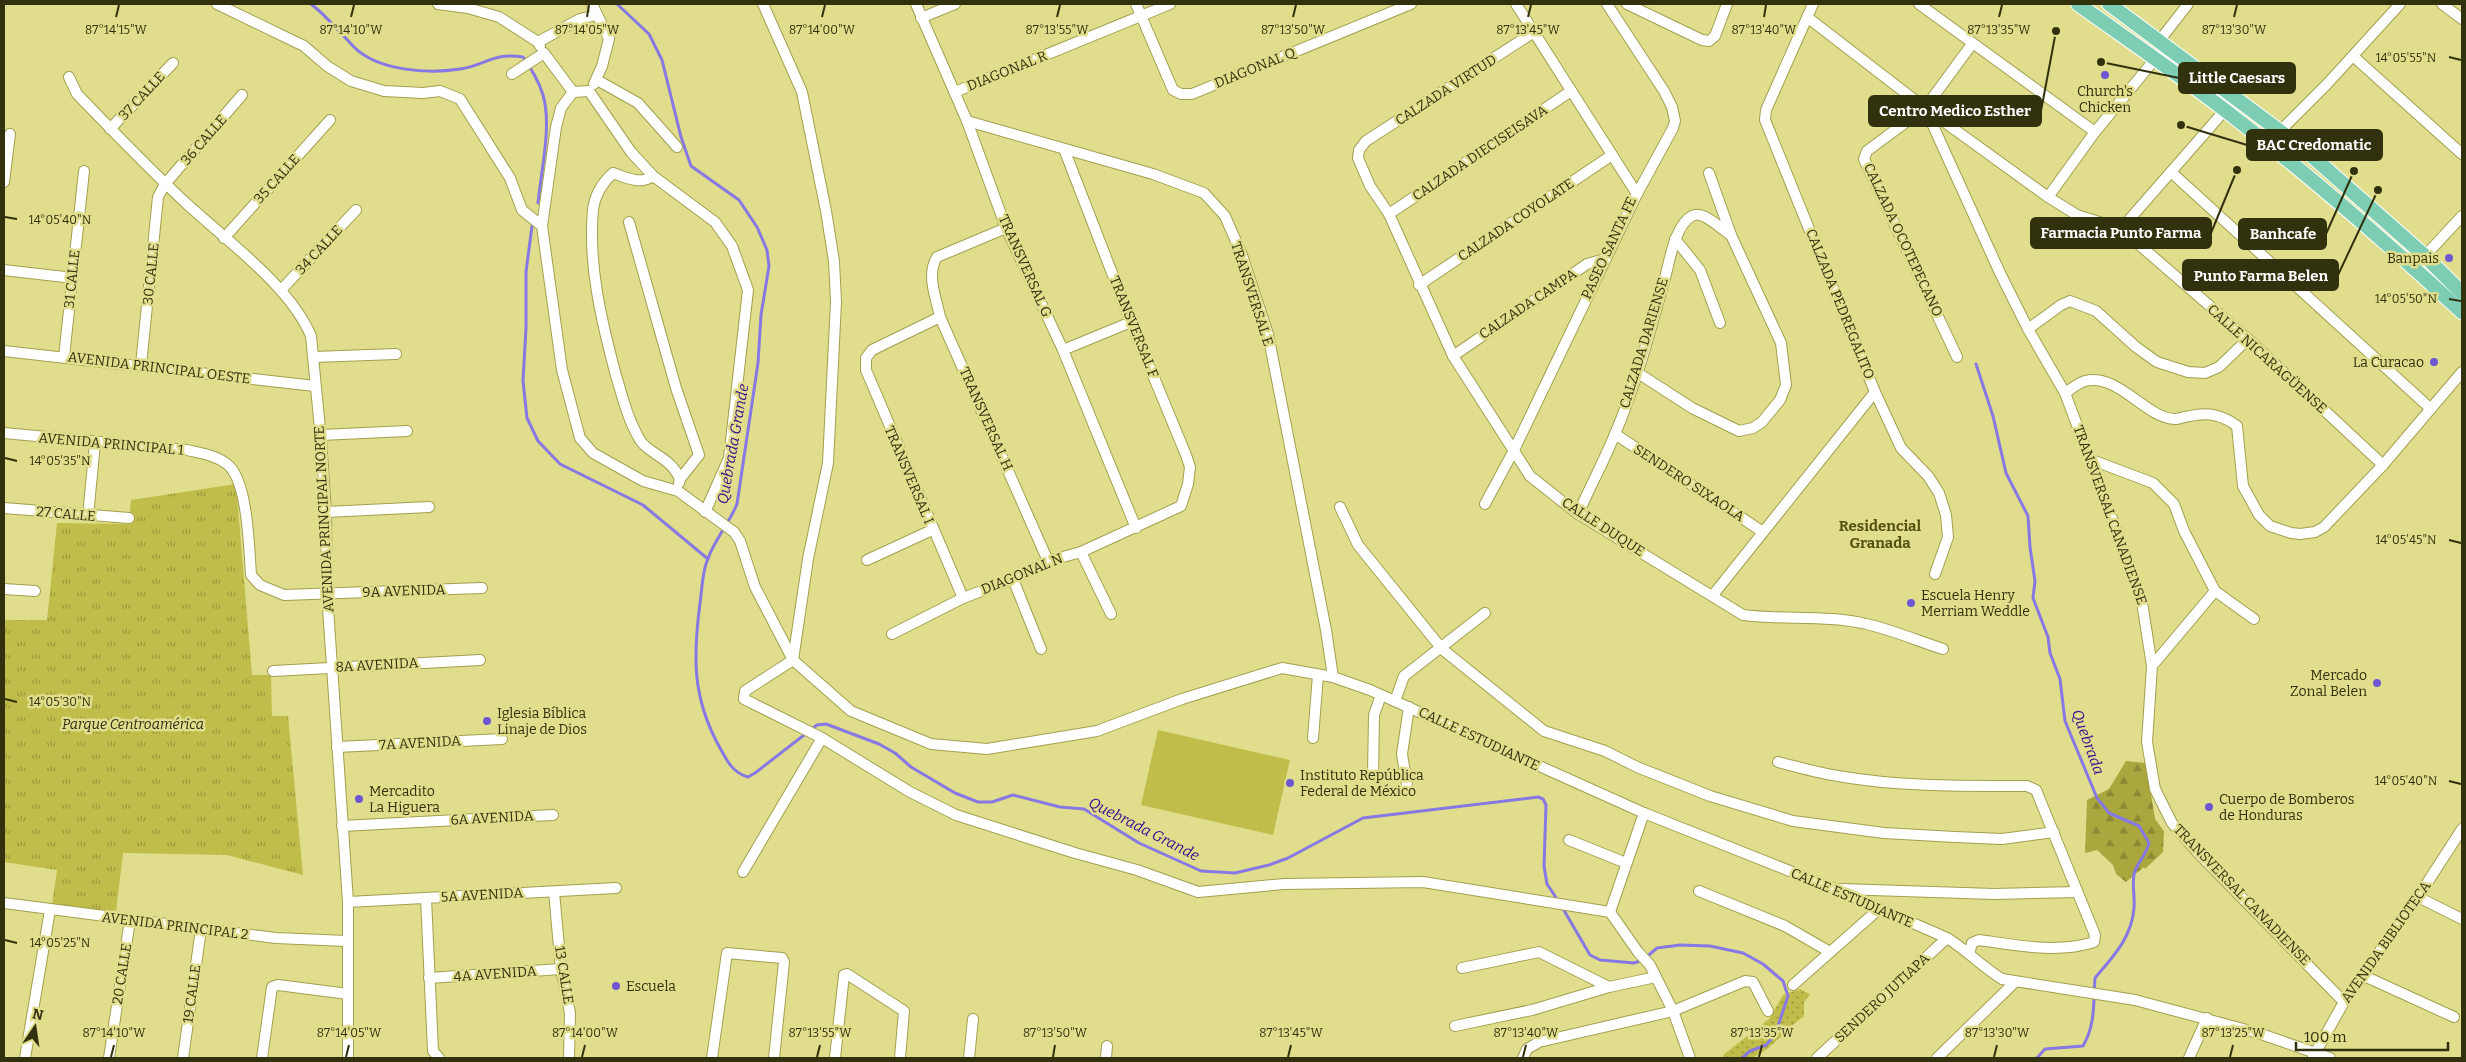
<svg xmlns="http://www.w3.org/2000/svg" width="2466" height="1062" font-family="Bitter,serif">
<style>
.grass{fill:url(#grass-dots)}
.forest{fill:url(#forest-firs)}
.park{fill:url(#park-tufts)}
.pitch{fill:#c0bd4a}
.lines{fill:none;stroke-linecap:round;stroke-linejoin:round}
.stream{stroke:#8778e3;stroke-width:3}
.minor-casing{stroke:#a2a04f;stroke-width:12}
.major-casing{stroke:#fff;stroke-width:16}
.minor{stroke:#fff;stroke-width:10}
.major{stroke:#7dcdb5;stroke-width:14}
.ticks{fill:none;stroke:#32310e;stroke-width:2}
.poi-dot{fill:#6d56d0;stroke:#e0de8c;stroke-width:2}
.labels{text-anchor:middle;dominant-baseline:central;stroke-width:5;stroke-linejoin:round;paint-order:stroke}
.street-label{font-size:14px;fill:#32310e;stroke:#e0de8c}
.poi-label{font-size:14px;fill:#32310e;stroke:#e0de8c;text-anchor:start}
.park-label{font-size:14px;font-style:italic;fill:#2d2c16;stroke:#e0de8c}
.water-label{font-size:15px;font-style:italic;fill:#3a088f;stroke:#e0de8c}
.neighbourhood-label{font-size:15px;font-weight:bold;fill:#545211;stroke:#e0de8c}
.ticks-label{font-size:12px;text-anchor:middle;fill:#32310e;stroke:#e0de8c;stroke-width:5;stroke-linejoin:round;paint-order:stroke}
.leader{fill:none;stroke:#32310e;stroke-width:2}
.callout-dot{fill:#32310e;stroke:#e0de8c;stroke-width:2}
.callout{fill:#32310e;stroke:#32310e;stroke-width:2}
.callout-label{font-size:15px;text-anchor:middle;font-weight:bold;fill:#fff}
</style>
<defs>
<pattern id="grass-dots" width="8" height="8" patternUnits="userSpaceOnUse" patternTransform="scale(1.25)"><rect width="8" height="8" fill="#c0bd4a"/><path d="M2 2h.1M6 6h.1" fill="none" stroke="#9d9a3c" stroke-width="1.8" stroke-linecap="round"/></pattern>
<pattern id="forest-firs" width="22" height="20" patternUnits="userSpaceOnUse" patternTransform="scale(1.25)"><rect width="22" height="20" fill="#aaa73f"/><path d="M5 1l3.5 6h-7zM16 11l3.5 6h-7z" fill="#8b8933"/></pattern>
<pattern id="park-tufts" width="24" height="20" patternUnits="userSpaceOnUse" patternTransform="scale(1.25)"><rect width="24" height="20" fill="#c0bd4a"/><path d="M3 7l-1-3M5 7V3M7 7l1-3M15 17l-1-3M17 17v-4M19 17l1-3" fill="none" stroke="#9d9a3c"/></pattern>
</defs>
<rect width="100%" height="100%" fill="#e0de8c"/>
<path class="grass" d="M1800,989L1810,994L1804,1002V1016C1785,1030 1772,1050 1751,1058C1743,1060 1731,1058 1723,1058V1055L1769,1019L1783,995Z"/>
<polygon class="forest" points="2126,761 2146,763 2155,819 2164,831 2163,852 2145,869 2144,867 2126,882 2116,874 2113,865 2097,850 2085,853 2087,800 2109,789"/>
<polygon class="park" points="236,484 252,675 271,675 272,716 288,716 303,875 227,855 123,853 116,912 52,905 57,870 4,862 4,620 47,620 57,523 129,524 131,500"/>
<polygon class="pitch" points="1158,730 1290,760 1273,835 1141,805"/>
<g class="lines">
<g class="stream">
<path d="M311,4C328,17 339,32 354,47C378,71 428,74 460,69C486,65 494,52 523,57C531,69 539,81 543,95C552,126 541,171 538,203"/>
<path d="M617,4L649,34L662,60L681,137L691,166L739,200L757,227L767,250L769,266L761,315L758,363L737,504C729,524 714,540 707,561C702,574 702,590 700,603C693,657 692,698 720,748C727,761 733,773 748,777L755,773L817,725L826,724L879,744L895,753L911,767L955,793L978,802H992L1013,795L1060,807L1084,809L1139,843L1201,871L1235,873L1269,865L1288,858L1363,818L1538,797L1543,799L1546,805L1544,866L1547,884L1559,902"/>
<polyline points="532,226 526,272 526,328 523,381 527,418 538,441 560,464 643,505 708,559"/>
<path d="M1976,364L1993,416L2006,473L2028,516L2030,547L2035,581L2033,598L2048,637L2050,653L2060,679L2065,721L2097,798L2109,813L2139,826L2149,843C2146,856 2137,862 2134,874C2132,886 2135,897 2134,908C2132,937 2113,957 2095,978C2093,1003 2096,1024 2083,1046L2045,1049L2037,1058"/>
<polyline points="1562,907 1590,955 1600,960 1634,963 1643,960 1657,948 1680,945 1710,946 1743,953 1763,964 1783,981 1788,996 1775,1035 1766,1045 1750,1051 1742,1058"/>
</g>
<g class="minor-casing">
<g id="minor">
<path d="M217,4L304,46L327,66L351,81L384,91L423,93L440,91L460,99L510,178L522,210L542,226L562,370L580,438L593,453L643,481L678,491L734,532L740,541L755,587L793,660L851,711L931,744L987,749L1097,731L1182,699L1282,668L1333,677L1370,690L1644,813L1835,889L1947,938C1967,950 1982,967 2002,979L2135,1000L2258,1033L2330,1058"/>
<polyline points="438,4 468,8 499,17 538,42"/>
<polyline points="592,4 609,39 602,66 594,84"/>
<polyline points="763,4 802,92 826,211 834,261 836,302 828,463 808,559 793,660 745,691 744,699 822,738 910,792 956,815 1075,853 1137,870 1198,892 1284,884 1423,882 1610,912 1638,952 1650,965 1673,1011 1690,1058"/>
<polyline points="916,4 967,121 1006,228 1063,350 1136,528"/>
<polyline points="1136,4 1173,90 1181,94 1192,94 1411,4"/>
<polyline points="1607,4 1664,91 1672,107 1675,121 1673,128 1637,194"/>
<polyline points="1627,4 1702,40 1709,41 1715,36 1727,4"/>
<polyline points="1813,4 1766,110 1765,120 1875,392 1901,448 1928,476 1939,493 1946,515 1948,537 1935,574"/>
<polyline points="1919,4 2095,132"/>
<polyline points="2442,4 2462,19"/>
<polyline points="1807,17 1925,108 2048,197 2077,215 2121,229 2248,339 2383,465"/>
<polyline points="921,18 955,4"/>
<path d="M1534,32L1366,141L1359,150L1358,158L1370,186L1389,214L1453,356L1530,476L1578,514L1743,615C1783,620 1829,615 1866,624C1890,629 1918,641 1943,649"/>
<polyline points="2160,40 2188,4"/>
<polyline points="540,46 538,42 580,19 596,15"/>
<polyline points="2353,56 2462,154"/>
<polyline points="512,74 544,53 573,92"/>
<path d="M69,77L77,94C113,131 149,169 187,204C227,241 290,286 311,336L321,439L326,512L327,593L348,902V1058"/>
<polyline points="597,80 638,103 677,147"/>
<polyline points="589,91 631,152 653,176 715,222 732,246 748,290 729,458 705,512"/>
<polyline points="955,92 1170,4"/>
<polyline points="1925,108 2000,273 2028,329 2065,393 2141,596 2152,666 2147,742 2155,789 2172,823 2198,853 2344,1002"/>
<polyline points="967,121 1153,174 1204,193 1225,216 1242,255 1268,334 1326,630 1333,677"/>
<polyline points="110,129 173,63"/>
<polyline points="2279,132 2328,83 2400,4"/>
<polyline points="2171,172 2431,409"/>
<path d="M653,176C640,185 627,178 613,173C602,183 595,195 593,209C588,264 601,319 615,372C622,395 627,418 640,440C647,453 671,457 680,479"/>
<polyline points="4,182 10,134"/>
<polyline points="2048,197 2095,132 2155,59"/>
<polyline points="1389,214 1571,91"/>
<polyline points="629,222 676,388 699,455 680,479 679,483"/>
<polyline points="542,226 556,127 561,108 573,92 589,91"/>
<path d="M1006,228L937,257C926,275 936,297 940,317L1048,561"/>
<polyline points="2121,229 2225,110 2234,98"/>
<polyline points="224,238 330,120"/>
<polyline points="1675,239 1700,270 1720,323"/>
<polyline points="2425,256 2462,216"/>
<polyline points="4,270 73,278"/>
<polyline points="1419,285 1612,155"/>
<polyline points="281,290 356,210"/>
<polyline points="940,317 872,350 866,358 866,370 963,598"/>
<polyline points="2028,329 2061,305 2070,301 2096,311 2136,347 2157,362 2188,372 2205,373 2219,367 2248,339"/>
<polyline points="1063,350 1131,322"/>
<polyline points="4,351 315,386"/>
<polyline points="1453,356 1587,264 1605,259"/>
<polyline points="64,357 84,171"/>
<polyline points="314,357 396,354"/>
<polyline points="1957,357 1864,159 1867,151 1925,108 1972,44"/>
<polyline points="141,365 158,197 165,184 242,95"/>
<polyline points="1638,373 1692,408 1739,431 1753,428 1762,422 1780,400 1786,385 1781,343 1731,235 1709,173"/>
<path d="M2065,393C2071,389 2078,383 2085,381C2119,373 2145,418 2175,419C2180,419 2186,416 2190,416C2209,412 2222,415 2237,426L2243,486L2259,515L2270,526L2291,533L2300,534L2315,532L2324,527L2383,465L2462,372"/>
<path d="M4,433L187,450C201,453 215,455 227,464C248,480 249,548 251,575L260,585L284,595L482,588"/>
<polyline points="1615,434 1763,532"/>
<polyline points="321,435 407,431"/>
<polyline points="2092,460 2153,483 2174,504 2184,531 2215,591 2254,619"/>
<polyline points="1485,504 1514,450 1637,194 1516,4"/>
<polyline points="1340,507 1358,545 1442,649 1544,731 1605,751 1637,767 1710,796 1793,821 1884,833 1955,837 2002,839 2054,832"/>
<polyline points="4,508 129,518"/>
<polyline points="326,512 429,507"/>
<path d="M1578,514C1590,487 1604,461 1615,434C1637,382 1651,328 1666,274C1670,258 1676,224 1692,216C1704,210 1720,229 1731,235"/>
<polyline points="88,516 95,443"/>
<polyline points="1081,552 1111,614"/>
<polyline points="867,560 932,530"/>
<polyline points="1013,579 1041,649"/>
<polyline points="4,589 35,591"/>
<polyline points="1713,595 1875,392"/>
<polyline points="892,634 963,598 1013,579 1048,561 1081,552 1181,506 1188,484 1190,467 1186,455 1131,322 1064,149"/>
<polyline points="2152,666 2215,591"/>
<polyline points="273,671 480,660"/>
<polyline points="1395,701 1404,676 1485,613"/>
<polyline points="1313,738 1318,675"/>
<polyline points="337,747 502,739"/>
<path d="M1778,762C1798,767 1818,773 1838,776C1901,787 1964,786 2027,786L2036,790L2095,935L2094,942C2057,954 2016,945 1979,940L1972,943L1969,954"/>
<polyline points="1373,775 1374,715 1381,695"/>
<polyline points="1407,785 1402,754 1409,707"/>
<polyline points="342,826 553,815"/>
<polyline points="1569,840 1626,863"/>
<polyline points="743,872 822,738"/>
<polyline points="1841,889 1994,894 2077,892"/>
<polyline points="1699,891 1785,926 1830,952"/>
<polyline points="554,892 561,969 570,1013 569,1058"/>
<polyline points="2418,897 2462,919"/>
<polyline points="426,898 433,1051 439,1058"/>
<polyline points="348,902 616,888"/>
<polyline points="4,903 276,938 347,941"/>
<polyline points="1610,912 1644,813"/>
<polyline points="1462,968 1539,952 1609,987"/>
<polyline points="2362,975 2454,1017"/>
<polyline points="429,978 561,969"/>
<polyline points="1793,985 1879,909"/>
<polyline points="1455,1026 1532,1010 1609,987 1656,977"/>
<polyline points="2313,1057 2344,1002 2418,897 2462,829"/>
<polyline points="25,1058 50,910"/>
<polyline points="109,1058 130,920"/>
<polyline points="183,1058 201,929"/>
<polyline points="262,1058 272,987 278,985 348,994"/>
<polyline points="712,1058 727,953 782,958 784,962 774,1058"/>
<polyline points="835,1058 844,975 847,974 904,1011 900,1058"/>
<polyline points="969,1058 973,1019"/>
<polyline points="1106,1058 1107,1046"/>
<polyline points="1523,1058 1527,1049 1539,1042 1673,1011 1745,981 1753,982 1768,1011"/>
<polyline points="1817,1058 1947,938"/>
<polyline points="1937,1058 2015,982"/>
<polyline points="2189,1058 2207,1018"/>
</g>
</g>
<g class="major-casing">
<g id="major">
<path d="M2078,4C2127,39 2178,74 2226,111C2308,174 2386,242 2462,312"/>
<polyline points="2109,4 2305,150 2425,256 2462,293"/>
</g>
</g>
<use href="#minor" class="minor"/>
<use href="#major" class="major"/>
</g>
<path class="ticks" d="M116,17L119,5M351,17L354,5M587,17L589,5M822,17L825,5M1057,17L1060,5M1293,17L1296,5M1528,17L1531,5M1764,17L1766,5M1999,17L2002,5M2234,17L2237,5M2449,57L2461,60M5,217L17,219M2449,299L2461,301M5,458L17,461M2449,540L2461,543M5,699L17,702M2449,781L2461,784M5,940L17,943M111,1057L114,1045M346,1057L349,1045M582,1057L585,1045M817,1057L820,1045M1053,1057L1055,1045M1288,1057L1291,1045M1523,1057L1526,1045M1759,1057L1762,1045M1994,1057L1997,1045M2230,1057L2233,1045"/>
<g class="poi-dot">
<circle cx="2105" cy="75" r="5"/>
<circle cx="2449" cy="258" r="5"/>
<circle cx="2434" cy="362" r="5"/>
<circle cx="1911" cy="603" r="5"/>
<circle cx="2377" cy="683" r="5"/>
<circle cx="487" cy="721" r="5"/>
<circle cx="1290" cy="783" r="5"/>
<circle cx="359" cy="799" r="5"/>
<circle cx="2209" cy="807" r="5"/>
<circle cx="616" cy="986" r="5"/>
</g>
<g class="labels">
<g class="street-label">
<text transform="translate(1255 68) rotate(-22)">DIAGONAL Q</text>
<text transform="translate(1007 71) rotate(-22)">DIAGONAL R</text>
<text transform="translate(1446 90) rotate(-33)">CALZADA VIRTUD</text>
<text transform="translate(142 96) rotate(-47)">37 CALLE</text>
<text transform="translate(204 140) rotate(-49)">36 CALLE</text>
<text transform="translate(1480 153) rotate(-34)">CALZADA DIECISEISAVA</text>
<text transform="translate(277 179) rotate(-48)">35 CALLE</text>
<text transform="translate(1516 220) rotate(-34)">CALZADA COYOLATE</text>
<text transform="translate(1903 240) rotate(65)">CALZADA OCOTEPECANO</text>
<text transform="translate(1609 248) rotate(-65)">PASEO SANTA FE</text>
<text transform="translate(319 250) rotate(-47)">34 CALLE</text>
<text transform="translate(1025 266) rotate(66)">TRANSVERSAL G</text>
<text transform="translate(151 274) rotate(-84)">30 CALLE</text>
<text transform="translate(72 279) rotate(-84)">31 CALLE</text>
<text transform="translate(1252 294) rotate(72)">TRANSVERSAL E</text>
<text transform="translate(1528 304) rotate(-34)">CALZADA CAMPA</text>
<text transform="translate(1840 304) rotate(68)">CALZADA PEDREGALITO</text>
<text transform="translate(1134 327) rotate(68)">TRANSVERSAL F</text>
<text transform="translate(1644 343) rotate(-73)">CALZADA DARIENSE</text>
<text transform="translate(2267 359) rotate(42)">CALLE NICARAGÜENSE</text>
<text transform="translate(159 368) rotate(7)">AVENIDA PRINCIPAL OESTE</text>
<text transform="translate(986 419) rotate(66)">TRANSVERSAL H</text>
<text transform="translate(111 444) rotate(5)">AVENIDA PRINCIPAL 1</text>
<text transform="translate(909 475) rotate(67)">TRANSVERSAL I</text>
<text transform="translate(1689 483) rotate(33)">SENDERO SIXAOLA</text>
<text transform="translate(66 514) rotate(5)">27 CALLE</text>
<text transform="translate(2110 515) rotate(70)">TRANSVERSAL CANADIENSE</text>
<text transform="translate(324 519) rotate(-93)">AVENIDA PRINCIPAL NORTE</text>
<text transform="translate(1603 527) rotate(33)">CALLE DUQUE</text>
<text transform="translate(1022 574) rotate(-22)">DIAGONAL N</text>
<text transform="translate(404 591) rotate(-2)">9A AVENIDA</text>
<text transform="translate(377 665) rotate(-3)">8A AVENIDA</text>
<text transform="translate(1479 739) rotate(25)">CALLE ESTUDIANTE</text>
<text transform="translate(420 743) rotate(-3)">7A AVENIDA</text>
<text transform="translate(492 818) rotate(-3)">6A AVENIDA</text>
<text transform="translate(482 895) rotate(-3)">5A AVENIDA</text>
<text transform="translate(2242 895) rotate(46)">TRANSVERSAL CANADIENSE</text>
<text transform="translate(1852 898) rotate(23)">CALLE ESTUDIANTE</text>
<text transform="translate(175 926) rotate(7)">AVENIDA PRINCIPAL 2</text>
<text transform="translate(2386 942) rotate(-55)">AVENIDA BIBLIOTECA</text>
<text transform="translate(122 974) rotate(-81)">20 CALLE</text>
<text transform="translate(495 974) rotate(-4)">4A AVENIDA</text>
<text transform="translate(564 975) rotate(81)">13 CALLE</text>
<text transform="translate(192 994) rotate(-82)">19 CALLE</text>
<text transform="translate(1882 998) rotate(-43)">SENDERO JUTIAPA</text>
</g>
<g class="poi-label">
<text x="2105" y="91" text-anchor="middle">Church's<tspan x="2105" dy="16">Chicken</tspan></text>
<text x="2439" y="258" text-anchor="end">Banpais</text>
<text x="2424" y="362" text-anchor="end">La Curacao</text>
<text x="1921" y="595">Escuela Henry<tspan x="1921" dy="16">Merriam Weddle</tspan></text>
<text x="2367" y="675" text-anchor="end">Mercado<tspan x="2367" dy="16">Zonal Belen</tspan></text>
<text x="497" y="713">Iglesia Bíblica<tspan x="497" dy="16">Linaje de Dios</tspan></text>
<text x="1300" y="775">Instituto República<tspan x="1300" dy="16">Federal de México</tspan></text>
<text x="369" y="791">Mercadito<tspan x="369" dy="16">La Higuera</tspan></text>
<text x="2219" y="799">Cuerpo de Bomberos<tspan x="2219" dy="16">de Honduras</tspan></text>
<text x="626" y="986">Escuela</text>
</g>
<g class="park-label">
<text x="133" y="724">Parque Centroamérica</text>
</g>
<g class="water-label">
<text transform="translate(733 444) rotate(-80)">Quebrada Grande</text>
<text transform="translate(2088 742) rotate(70)">Quebrada</text>
<text transform="translate(1144 829) rotate(27)">Quebrada Grande</text>
</g>
<g class="neighbourhood-label">
<text x="1880" y="526">Residencial<tspan x="1880" dy="17">Granada</tspan></text>
</g>
</g>
<g class="ticks-label">
<text x="116" y="34">87°14'15"W</text>
<text x="351" y="34">87°14'10"W</text>
<text x="587" y="34">87°14'05"W</text>
<text x="822" y="34">87°14'00"W</text>
<text x="1057" y="34">87°13'55"W</text>
<text x="1293" y="34">87°13'50"W</text>
<text x="1528" y="34">87°13'45"W</text>
<text x="1764" y="34">87°13'40"W</text>
<text x="1999" y="34">87°13'35"W</text>
<text x="2234" y="34">87°13'30"W</text>
<text x="2406" y="62">14°05'55"N</text>
<text x="60" y="224">14°05'40"N</text>
<text x="2406" y="303">14°05'50"N</text>
<text x="60" y="465">14°05'35"N</text>
<text x="2406" y="544">14°05'45"N</text>
<text x="60" y="706">14°05'30"N</text>
<text x="2406" y="785">14°05'40"N</text>
<text x="60" y="947">14°05'25"N</text>
<text x="114" y="1037">87°14'10"W</text>
<text x="349" y="1037">87°14'05"W</text>
<text x="585" y="1037">87°14'00"W</text>
<text x="820" y="1037">87°13'55"W</text>
<text x="1055" y="1037">87°13'50"W</text>
<text x="1291" y="1037">87°13'45"W</text>
<text x="1526" y="1037">87°13'40"W</text>
<text x="1762" y="1037">87°13'35"W</text>
<text x="1997" y="1037">87°13'30"W</text>
<text x="2233" y="1037">87°13'25"W</text>
</g>
<path class="leader" d="M2101 62L2179 78M2056 31L2041 111M2181 125L2247 145M2237 170L2211 233M2354 171L2326 234M2378 190L2338 275"/>
<g class="callout-dot">
<circle cx="2101" cy="62" r="5"/>
<circle cx="2056" cy="31" r="5"/>
<circle cx="2181" cy="125" r="5"/>
<circle cx="2237" cy="170" r="5"/>
<circle cx="2354" cy="171" r="5"/>
<circle cx="2378" cy="190" r="5"/>
</g>
<g class="callout">
<rect x="2179" y="63" width="116" height="30" rx="5"/>
<rect x="1869" y="96" width="172" height="30" rx="5"/>
<rect x="2247" y="130" width="135" height="30" rx="5"/>
<rect x="2031" y="218" width="180" height="30" rx="5"/>
<rect x="2239" y="219" width="87" height="30" rx="5"/>
<rect x="2183" y="260" width="155" height="30" rx="5"/>
</g>
<g class="callout-label">
<text x="2237" y="83">Little Caesars</text>
<text x="1955" y="116">Centro Medico Esther</text>
<text x="2314" y="150">BAC Credomatic</text>
<text x="2121" y="238">Farmacia Punto Farma</text>
<text x="2283" y="239">Banhcafe</text>
<text x="2261" y="281">Punto Farma Belen</text>
</g>
<rect width="2466" height="1062" fill="none" stroke="#32310e" stroke-width="10"/>
<g transform="translate(35 1027) rotate(13)" stroke="#e0de8c" stroke-width="4" paint-order="stroke">
<path d="M0-4L9 19L0 12L-9 19Z" fill="#32310e"/>
<text y="-8" font-size="14" font-weight="bold" text-anchor="middle" fill="#32310e">N</text>
</g>
<path d="M2296 1042v8h152v-8" fill="none" stroke="#32310e" stroke-width="2.5"/>
<text x="2304" y="1042" font-size="15" fill="#32310e" stroke="#e0de8c" stroke-width="4" paint-order="stroke">100 m</text>
</svg>
